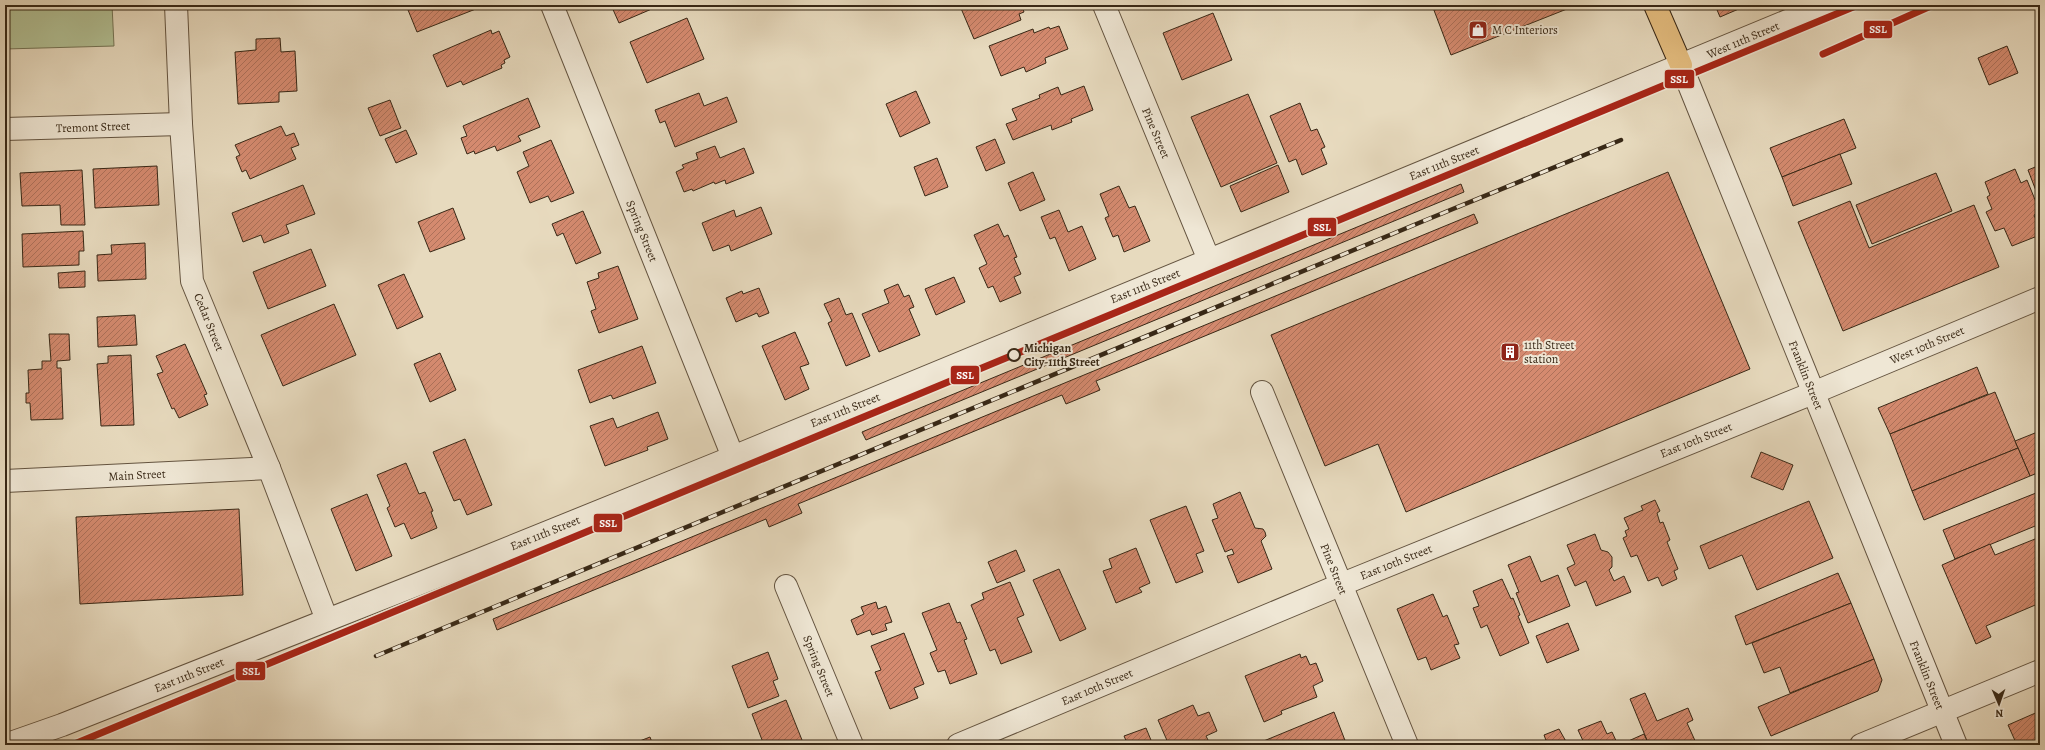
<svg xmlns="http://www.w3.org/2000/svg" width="2045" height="750" font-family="Alegreya,serif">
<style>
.green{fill:#b2c094;stroke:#757455}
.building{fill:url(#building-hatch);stroke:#382816}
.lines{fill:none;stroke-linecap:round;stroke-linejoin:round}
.minor-casing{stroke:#645440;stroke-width:24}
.major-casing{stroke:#382816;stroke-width:24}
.minor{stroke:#efe7d5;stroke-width:22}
.major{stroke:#e4bd7f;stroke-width:22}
.rail-casing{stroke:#382816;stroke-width:4.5}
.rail{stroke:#efe7d5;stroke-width:3;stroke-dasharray:9;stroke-linecap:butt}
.rail-1-casing{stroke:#efe7d5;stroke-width:10}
.rail-1{stroke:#a82618;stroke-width:7}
.stop-dot{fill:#efe7d5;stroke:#382816;stroke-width:2}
.labels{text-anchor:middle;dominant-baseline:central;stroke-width:4;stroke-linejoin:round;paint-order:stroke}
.poi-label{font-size:12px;fill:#382816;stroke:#efe7d5;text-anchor:start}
.street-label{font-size:12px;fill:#382816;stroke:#efe7d5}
.stop-label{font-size:12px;font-weight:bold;fill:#382816;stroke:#efe7d5;text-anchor:start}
.line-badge{stroke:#efe7d5;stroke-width:1.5}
.badge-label{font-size:11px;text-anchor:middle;font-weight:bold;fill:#fff}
</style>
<defs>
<pattern id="building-hatch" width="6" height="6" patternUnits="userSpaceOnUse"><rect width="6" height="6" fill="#d48a6f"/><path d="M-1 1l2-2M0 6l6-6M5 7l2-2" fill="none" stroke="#ad715a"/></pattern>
</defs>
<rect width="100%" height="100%" fill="#e7dabe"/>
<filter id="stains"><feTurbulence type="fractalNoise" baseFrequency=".005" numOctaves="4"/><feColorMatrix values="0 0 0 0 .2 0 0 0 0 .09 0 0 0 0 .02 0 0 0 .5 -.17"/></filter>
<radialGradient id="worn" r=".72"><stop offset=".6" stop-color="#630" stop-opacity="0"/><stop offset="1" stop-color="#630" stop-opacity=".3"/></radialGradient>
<polygon class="green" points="5,5 112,5 114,46 5,49"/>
<g class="building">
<polygon points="406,5 486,5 417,32"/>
<polygon points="611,5 661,5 619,23"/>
<polygon points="962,5 1021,5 1024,12 1019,14 1021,20 974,39 960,6"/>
<polygon points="1432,5 1577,5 1451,55"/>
<polygon points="1715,5 1748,5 1720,17"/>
<polygon points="1213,13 1232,60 1182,80 1163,33"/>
<polygon points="687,18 704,59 647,83 630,42"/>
<polygon points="1059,26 1068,49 1045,58 1046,63 1026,72 1024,67 1001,76 989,46 1033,29 1034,33 1049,27 1050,29"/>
<polygon points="491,30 492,34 499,31 510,57 504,60 505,63 501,65 502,68 463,85 461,81 447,87 433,55"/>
<polygon points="280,38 281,52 295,51 297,91 279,92 279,102 238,104 235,52 256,50 256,39"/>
<polygon points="2007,46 2018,73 1989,85 1978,58"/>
<polygon points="1084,86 1093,110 1071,119 1072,122 1052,130 1051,125 1013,140 1006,124 1017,120 1012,109 1040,98 1039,95 1058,87 1061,95"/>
<polygon points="916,91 930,123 900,137 886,104"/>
<polygon points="699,93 704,106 727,97 737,122 675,147 665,121 660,123 655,110"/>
<polygon points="1248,94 1277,163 1221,187 1191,117"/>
<polygon points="528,98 540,127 518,136 521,141 497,151 495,146 475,154 474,151 467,154 461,138 467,136 463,126"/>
<polygon points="390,100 401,128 380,136 368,108"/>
<polygon points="1300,103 1311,131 1317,129 1325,147 1321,149 1327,164 1302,175 1296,159 1289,162 1270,116"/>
<polygon points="1844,119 1856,148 1782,177 1770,148"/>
<polygon points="281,126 286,136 294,133 299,145 291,148 296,159 250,179 246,170 242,172 236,157 240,155 235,145"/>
<polygon points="406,130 417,154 396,163 385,139"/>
<polygon points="995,139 1005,163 986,171 976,147"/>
<polygon points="551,140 574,193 551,202 548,196 530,203 517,172 529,166 523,152"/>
<polygon points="715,146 720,158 744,148 754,173 726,184 725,180 715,184 714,182 693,191 692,189 684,192 676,172 684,168 682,165 698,159 696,153"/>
<polygon points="1840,154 1852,184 1793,206 1782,177"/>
<polygon points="937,158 948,187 925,196 914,167"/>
<polygon points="1278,165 1289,192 1241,212 1230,186"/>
<polygon points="2040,165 2040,195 2038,196 2028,170"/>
<polygon points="157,166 159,205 95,208 93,169"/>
<polygon points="2015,169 2021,183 2027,180 2040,212 2034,215 2040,229 2040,235 2012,246 2004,228 1995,231 1986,212 1992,209 1987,197 1990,195 1985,182"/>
<polygon points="82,170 85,225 61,225 60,205 22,206 20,173"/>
<polygon points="1033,172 1045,200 1020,211 1008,183"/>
<polygon points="1668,172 1750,369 1406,512 1378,444 1325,466 1271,335"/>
<polygon points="1936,173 1952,211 1872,244 1856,205"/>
<polygon points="1461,184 1464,192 866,440 862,432"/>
<polygon points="303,185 315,214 286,225 289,233 264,243 261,235 243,242 232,213"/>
<polygon points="1119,186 1129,208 1135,206 1150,241 1124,252 1118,235 1113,237 1105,218 1109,216 1100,194"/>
<polygon points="1850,201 1869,248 1974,205 1999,267 1843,331 1798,222"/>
<polygon points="761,207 772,234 731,251 729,245 713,251 702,223 734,210 736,217"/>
<polygon points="453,208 465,239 430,252 418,222"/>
<polygon points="1059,210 1068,232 1082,226 1096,259 1069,271 1055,237 1050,239 1041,217"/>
<polygon points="583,211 601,253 576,264 563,233 557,236 552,224"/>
<polygon points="1474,214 1478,223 1096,381 1100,390 1066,404 1062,395 798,504 802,513 769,527 766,519 497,630 493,619"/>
<polygon points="998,224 1004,237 1008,235 1017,257 1014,258 1021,274 1014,277 1021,293 1000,302 993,286 988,288 979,268 987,264 974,235"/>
<polygon points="83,231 84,251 79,251 79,265 23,267 22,234"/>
<polygon points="145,243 146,279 98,281 97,255 112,254 111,245"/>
<polygon points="311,249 326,286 268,309 253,272"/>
<polygon points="618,266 638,319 599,333 591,311 596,309 587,282 599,278 598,273"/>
<polygon points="85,271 85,287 59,288 58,273"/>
<polygon points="404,274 423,317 397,329 378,285"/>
<polygon points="954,277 965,302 936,315 925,289"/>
<polygon points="898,284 904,297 909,295 914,307 909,309 920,335 879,352 862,314 889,303 884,290"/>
<polygon points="759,288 769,313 759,317 757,313 736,322 726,298 742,291 743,294"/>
<polygon points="839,298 846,315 852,313 870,356 846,366 828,323 832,321 824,304"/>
<polygon points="334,304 356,355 283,386 261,335"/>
<polygon points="135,315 137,345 98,347 97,317"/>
<polygon points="795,332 809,364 800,367 809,389 785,400 762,346"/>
<polygon points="49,334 69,334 70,360 57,361 57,368 61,368 63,419 31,420 30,403 26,403 26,393 29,393 28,370 42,369 42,361 51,361"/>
<polygon points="185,344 207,394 204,395 208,405 179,418 174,408 172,409 157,374 163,372 156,356"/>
<polygon points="642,346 656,383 613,399 611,395 590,403 578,370"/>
<polygon points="440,353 456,390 430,402 414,364"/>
<polygon points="131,355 134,425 101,426 97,364 108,363 108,356"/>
<polygon points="1977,367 1988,394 1890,434 1878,408"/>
<polygon points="1995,392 2018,448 1912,491 1890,434"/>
<polygon points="658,412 668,439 647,447 648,450 605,466 590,426 613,418 617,428"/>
<polygon points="2040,431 2040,472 2030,476 2015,441"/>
<polygon points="465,439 492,505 467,515 460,499 454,501 433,452"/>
<polygon points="2018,448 2030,476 1924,520 1912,491"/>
<polygon points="1761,452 1793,465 1783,490 1751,477"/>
<polygon points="406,463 419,494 425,492 433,511 431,512 437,528 411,539 404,523 395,527 387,508 390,506 377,475"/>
<polygon points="1240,492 1255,528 1263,529 1265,532 1266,536 1261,541 1272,569 1238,583 1227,556 1234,554 1232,549 1225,552 1212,520 1218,518 1213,504"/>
<polygon points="2036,493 2040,504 2040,524 1955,559 1943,530"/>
<polygon points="367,494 392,556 356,571 331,509"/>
<polygon points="1655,500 1660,511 1657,513 1660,523 1663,522 1670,540 1667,542 1678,569 1674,571 1677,579 1662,586 1658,577 1648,581 1637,555 1631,557 1623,538 1627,536 1625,531 1629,529 1624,518 1643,510 1641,506"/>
<polygon points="1809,501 1833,558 1757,590 1742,555 1709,569 1700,546"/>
<polygon points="1186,506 1204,551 1196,554 1203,572 1176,583 1150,520"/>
<polygon points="239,509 243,595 80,604 76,517"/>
<polygon points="1595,534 1601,550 1608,552 1612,557 1612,567 1609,570 1614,581 1624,576 1631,592 1596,606 1586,581 1575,586 1567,568 1575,564 1567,545"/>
<polygon points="2040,537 2040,603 1986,626 1991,637 1976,644 1942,565 1990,544 1995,555"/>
<polygon points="1136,548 1150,583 1139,588 1142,592 1116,603 1103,571 1112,568 1109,559"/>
<polygon points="1016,550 1025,571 997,583 988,562"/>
<polygon points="1530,556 1541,582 1558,575 1570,606 1528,623 1516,593 1519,592 1508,565"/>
<polygon points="1059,569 1086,629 1060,641 1033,580"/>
<polygon points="1838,573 1851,603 1746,645 1735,616"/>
<polygon points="1502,579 1511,599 1513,598 1520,615 1518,616 1529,643 1500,656 1487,625 1481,628 1473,608 1479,606 1473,591"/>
<polygon points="1010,582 1024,615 1017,618 1032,652 1001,664 995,649 990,651 971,605 984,599 982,593"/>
<polygon points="1433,594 1443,617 1447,615 1459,644 1454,645 1460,658 1431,670 1426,657 1418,660 1397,609"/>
<polygon points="876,602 878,609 886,606 892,622 885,624 887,630 872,635 870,630 857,635 851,620 864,614 861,607"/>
<polygon points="949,603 957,623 960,622 967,639 964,640 977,674 950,684 945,670 938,672 930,653 937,650 922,613"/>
<polygon points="1851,603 1874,659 1790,693 1780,667 1764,673 1752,643"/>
<polygon points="1568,623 1579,650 1547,663 1536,636"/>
<polygon points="904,633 924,684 914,688 918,698 890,709 875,672 881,670 871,646"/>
<polygon points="768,652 778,679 773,681 779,696 748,708 732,666"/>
<polygon points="1300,654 1301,658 1306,656 1310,665 1316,663 1323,681 1313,686 1317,697 1281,711 1282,714 1264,722 1245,676"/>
<polygon points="1874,659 1882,680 1878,691 1771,736 1758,707"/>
<polygon points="1645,693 1657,721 1688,708 1693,720 1687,723 1697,745 1649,745 1630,699"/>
<polygon points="786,700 804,745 764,745 752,714"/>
<polygon points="1193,705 1198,716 1209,712 1217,731 1206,736 1210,744 1169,745 1158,720"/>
<polygon points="2040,711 2040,743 2035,745 2017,745 2008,725"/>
<polygon points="1334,712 1346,743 1341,745 1254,745"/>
<polygon points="1601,721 1607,734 1612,732 1618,745 1585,745 1578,730"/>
<polygon points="1146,728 1153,745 1128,745 1124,736"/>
<polygon points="1559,729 1568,745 1543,745 1547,743 1544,735"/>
<polygon points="1644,734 1649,745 1625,745 1624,743"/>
<polygon points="650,737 653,745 632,745 632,744"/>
</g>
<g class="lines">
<g class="minor-casing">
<g id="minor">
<polyline points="176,5 181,124 192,281 269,468 327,620"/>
<polyline points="552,5 733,457"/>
<polyline points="1104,5 1209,260"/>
<polyline points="1681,65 1956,745"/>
<polyline points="5,129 181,124"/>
<polyline points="1262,392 1407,745"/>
<polyline points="5,481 269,468"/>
<polyline points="786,586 852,745"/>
<polyline points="5,745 62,725 479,560 733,457 1826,5"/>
<polyline points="958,745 1340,585 1813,393 2040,298"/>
<polyline points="1861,745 2040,671"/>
</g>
</g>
<g class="major-casing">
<polyline id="major" points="1655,5 1681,65"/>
</g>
<use href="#minor" class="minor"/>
<use href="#major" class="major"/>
<g class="rail-casing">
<g id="rail">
<polyline points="363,624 1609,109"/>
<polyline points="376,656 1426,220 1621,140"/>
</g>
</g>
<use href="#rail" class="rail"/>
<g class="rail-1-casing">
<g id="rail-1">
<polyline points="1823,54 1933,5"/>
<polyline points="72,745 1858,5"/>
</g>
</g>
<use href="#rail-1" class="rail-1"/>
</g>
<defs>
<g id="shop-square" transform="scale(1)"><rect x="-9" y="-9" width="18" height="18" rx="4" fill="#8f2418" stroke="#efe7d5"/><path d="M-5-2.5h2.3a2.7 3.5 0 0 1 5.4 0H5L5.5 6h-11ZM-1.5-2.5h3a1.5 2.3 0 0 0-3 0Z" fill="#fff"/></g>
<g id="building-square" transform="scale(1)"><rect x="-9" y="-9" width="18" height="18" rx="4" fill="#8f2418" stroke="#efe7d5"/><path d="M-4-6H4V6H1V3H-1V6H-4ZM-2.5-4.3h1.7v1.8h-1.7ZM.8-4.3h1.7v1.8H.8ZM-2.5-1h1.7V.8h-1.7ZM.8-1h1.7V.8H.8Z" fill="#fff"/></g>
</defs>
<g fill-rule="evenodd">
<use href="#shop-square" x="1478" y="30"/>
<use href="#building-square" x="1510" y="352"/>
</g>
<circle class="stop-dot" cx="1014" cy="355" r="6"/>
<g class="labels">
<g class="poi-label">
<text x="1492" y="30">M C Interiors</text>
<text x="1524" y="345">11th Street<tspan x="1524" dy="14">station</tspan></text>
</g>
<g class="street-label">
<text transform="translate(1743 40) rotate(-23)">West 11th Street</text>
<text transform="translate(93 127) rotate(-2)">Tremont Street</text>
<text transform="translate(1156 133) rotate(67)">Pine Street</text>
<text transform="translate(1444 163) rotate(-22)">East 11th Street</text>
<text transform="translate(642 231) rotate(68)">Spring Street</text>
<text transform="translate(1145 286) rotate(-22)">East 11th Street</text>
<text transform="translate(209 322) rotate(68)">Cedar Street</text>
<text transform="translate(1927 345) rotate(-23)">West 10th Street</text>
<text transform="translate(1806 375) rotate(68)">Franklin Street</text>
<text transform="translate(845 410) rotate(-22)">East 11th Street</text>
<text transform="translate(1696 440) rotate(-22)">East 10th Street</text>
<text transform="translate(137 475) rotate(-3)">Main Street</text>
<text transform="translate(545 533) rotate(-22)">East 11th Street</text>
<text transform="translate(1396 562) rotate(-22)">East 10th Street</text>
<text transform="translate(1334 569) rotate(68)">Pine Street</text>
<text transform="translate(819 666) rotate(68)">Spring Street</text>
<text transform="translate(189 675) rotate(-22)">East 11th Street</text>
<text transform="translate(1927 675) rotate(68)">Franklin Street</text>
<text transform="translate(1097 687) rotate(-23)">East 10th Street</text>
</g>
<g class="stop-label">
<text x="1024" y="348">Michigan<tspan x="1024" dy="14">City-11th Street</tspan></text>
</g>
</g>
<g class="line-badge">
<rect x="1863" y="20" width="30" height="19" rx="4" fill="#a82618"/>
<rect x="1664" y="69" width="31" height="20" rx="4" fill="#a82618"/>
<rect x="1307" y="217" width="30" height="20" rx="4" fill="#a82618"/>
<rect x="950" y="365" width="30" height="20" rx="4" fill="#a82618"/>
<rect x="593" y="513" width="30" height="20" rx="4" fill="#a82618"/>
<rect x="235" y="661" width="31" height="20" rx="4" fill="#a82618"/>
</g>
<g class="badge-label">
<text x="1878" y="33">SSL</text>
<text x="1679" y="83">SSL</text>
<text x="1322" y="231">SSL</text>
<text x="965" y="379">SSL</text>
<text x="608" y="527">SSL</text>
<text x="251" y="675">SSL</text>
</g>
<rect width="2045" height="750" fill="none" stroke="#e7dabe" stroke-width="20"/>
<rect x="6" y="6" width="2033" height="738" fill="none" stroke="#382816" stroke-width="2"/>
<rect x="10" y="10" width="2025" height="730" fill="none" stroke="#382816"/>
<g transform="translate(1999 704) rotate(178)" stroke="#efe7d5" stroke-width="3" paint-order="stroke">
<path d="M0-3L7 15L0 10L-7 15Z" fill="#382816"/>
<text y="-6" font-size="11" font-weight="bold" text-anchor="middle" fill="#382816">N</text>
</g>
<rect width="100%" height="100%" filter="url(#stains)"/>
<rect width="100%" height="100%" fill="url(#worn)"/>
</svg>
